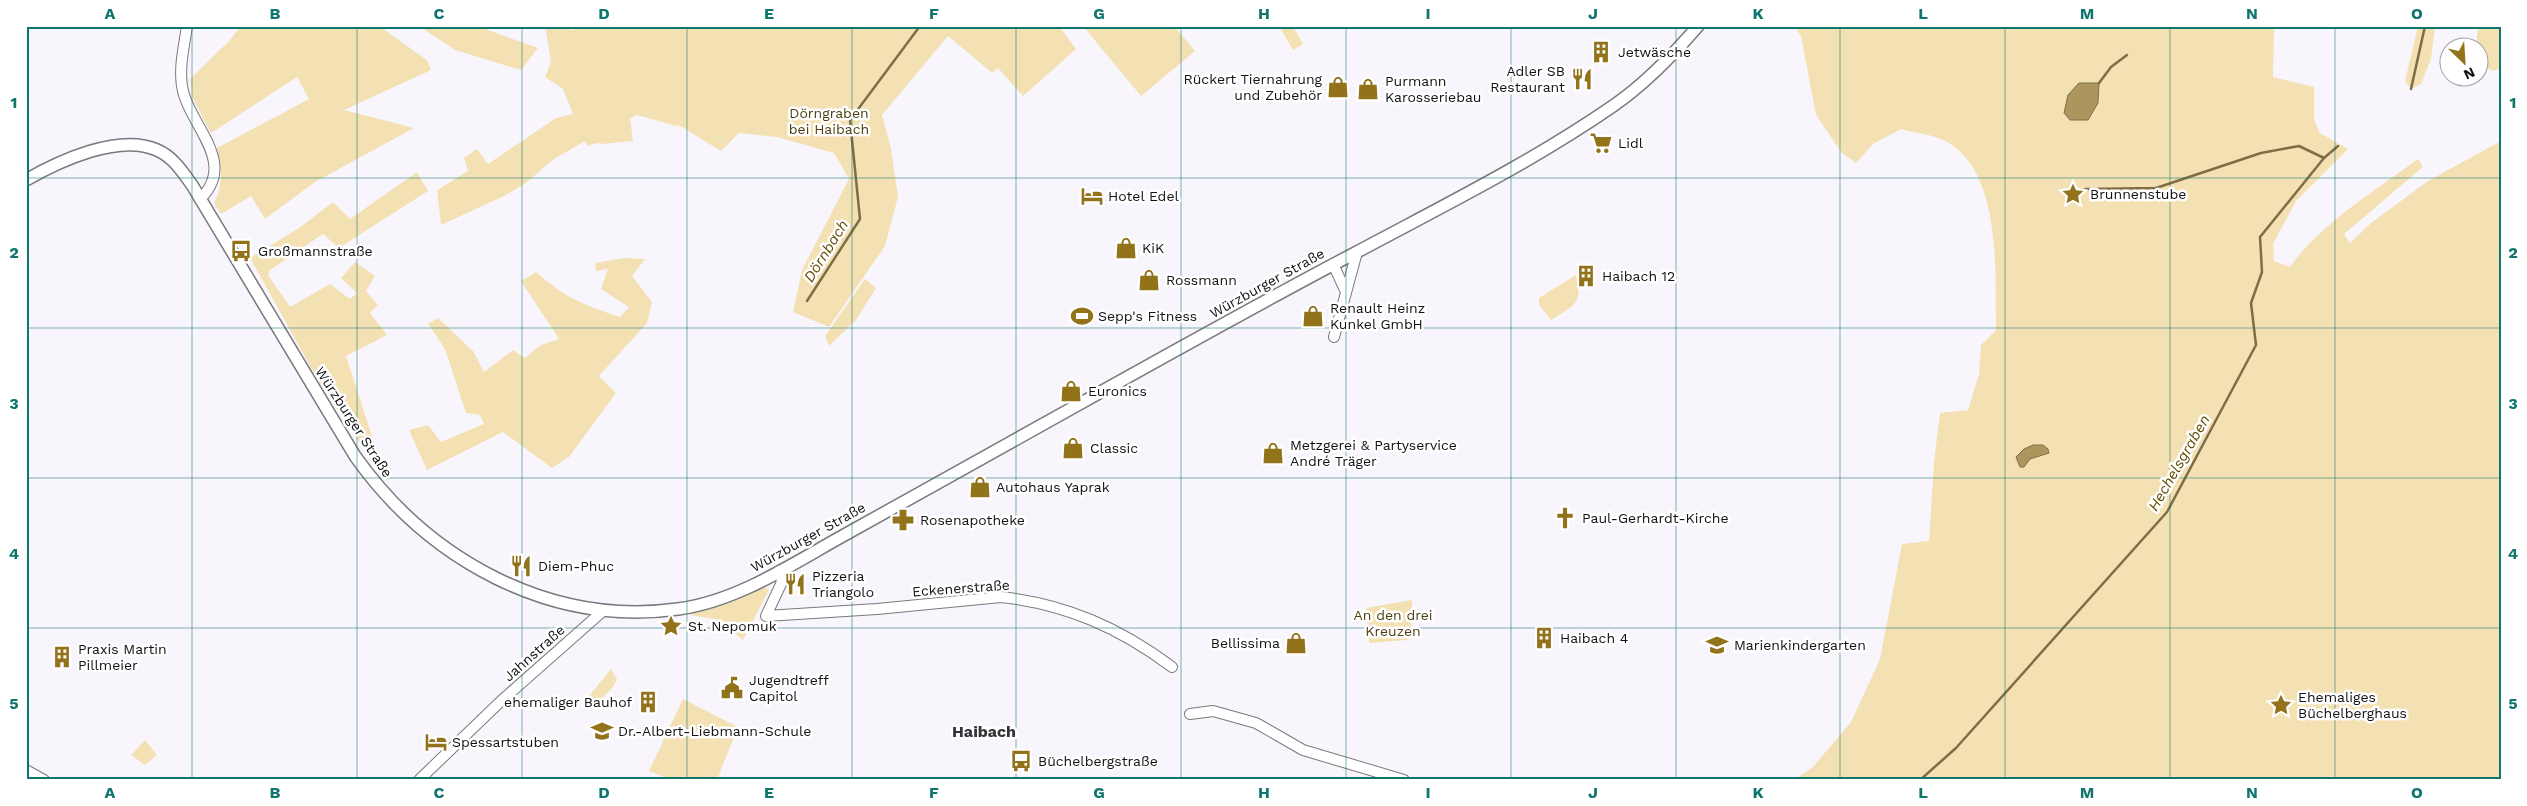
<svg xmlns="http://www.w3.org/2000/svg" width="2527" height="806" font-family="'Work Sans',sans-serif">
<style>
.green{fill:#f4e1b3}
.water{fill:#ad965e;stroke:#7e6e48}
.lines{fill:none;stroke-linecap:round;stroke-linejoin:round}
.stream{stroke:#7e6e48;stroke-width:2.5}
.tertiary-casing{stroke:#7b797e;stroke-width:12}
.secondary-casing{stroke:#7b797e;stroke-width:14}
.tertiary{stroke:#fff;stroke-width:10}
.secondary{stroke:#fff;stroke-width:11}
.grid{fill:none;stroke:#0f766e;stroke-width:1;stroke-opacity:0.55}
.labels{text-anchor:middle;dominant-baseline:central;stroke-width:5;stroke-linejoin:round;paint-order:stroke}
.poi-label{font-size:14px;fill:#121113;stroke:#fff;text-anchor:start}
.park-label{font-size:14px;fill:#4f3f11;stroke:#fff}
.street-label{font-size:14px;fill:#121113;stroke:#fff}
.water-label{font-size:15px;font-style:italic;fill:#654d03;stroke:#fff}
.quarter-label{font-size:16px;font-weight:bold;fill:#363439;stroke:#fff}
.neatline{fill:none;stroke:#0f766e;stroke-width:2}
.grid-label{font-size:16px;text-anchor:middle;font-weight:bold;fill:#0f766e}
</style>
<rect width="100%" height="100%" fill="#f8f6fc"/>
<g class="green">
<path d="M241,26H379L427,60L431,70L344,110L414,128L315,182L265,219L251,196L221,214L214,203C224,184 221,169 217,148L309,99L297,77L211,133L193,99L190,79L229,41Z"/>
<polygon points="419,26 477,26 538,48 521,70 455,50"/>
<polygon points="545,26 569,26 570,30 596,26 610,28 610,26 1059,26 1076,49 1023,96 998,68 992,73 948,36 882,115 891,148 898,197 885,246 829,327 793,312 802,270 849,179 834,153 777,137 739,133 721,151 682,127 675,125 674,128 673,125 637,115 630,118 633,141 602,144 597,143 587,146 585,141 554,159 526,183 504,196 441,225 437,190 468,171 464,158 477,149 488,164 556,118 573,114 563,89 545,77 551,62"/>
<polygon points="1083,26 1174,26 1195,51 1141,96"/>
<polygon points="1279,26 1293,26 1303,44 1293,50"/>
<path d="M1794,26H2274L2273,77L2314,87V119L2320,133L2348,149L2296,201L2273,244L2274,261L2290,267C2320,224 2376,190 2418,159L2423,167L2344,234L2350,243L2371,223L2428,181L2501,141V780H1793L1812,768L1851,722L1880,659L1902,544L1929,541L1934,462L1940,413L1968,410L1979,374L1981,345L1996,330C1995,274 2002,176 1949,143C1936,135 1915,133 1901,129L1873,144L1856,163L1842,153L1816,115L1801,36Z"/>
<polygon points="2418,26 2435,27 2431,59 2421,84 2411,89 2405,81"/>
<polygon points="2480,26 2501,26 2501,69 2492,71 2482,64 2480,48 2477,47 2477,34"/>
<polygon points="417,172 428,191 339,248 323,234 270,270 268,275 290,307 330,284 350,299 357,293 341,278 355,262 375,276 366,291 378,305 370,313 387,335 346,356 384,473 380,473 323,389 250,258 299,228 333,202 350,219"/>
<path d="M625,258L645,259L632,276L652,302L647,323L599,376L616,393L569,457L552,468L503,432L427,470L409,430L428,425L441,442L484,424L480,415L466,413L445,349L428,324L438,318L473,351L484,372L513,350L525,358L541,345L559,339L521,281L536,272C567,299 582,304 620,317L629,307L601,289L608,269L596,271L595,263Z"/>
<path d="M1576,275C1584,304 1573,306 1551,320L1539,305V298Z"/>
<polygon points="865,279 876,288 856,320 829,346 825,336"/>
<polygon points="764,586 769,590 743,640 719,620 691,615 690,613 738,600"/>
<polygon points="1412,600 1411,637 1407,640 1369,643 1366,608"/>
<polygon points="611,669 617,679 613,687 597,704 586,700"/>
<polygon points="683,699 738,727 717,780 671,780 649,771"/>
<polygon points="145,740 157,755 145,765 131,755"/>
</g>
<g class="water">
<polygon points="2079,83 2099,83 2098,103 2088,120 2070,120 2064,113 2068,95"/>
<polygon points="2033,445 2043,445 2048,449 2049,453 2030,459 2024,467 2020,467 2016,457 2024,449"/>
</g>
<g class="lines">
<g class="stream">
<polyline points="2099,83 2111,67 2127,55"/>
<polyline points="2411,89 2425,26"/>
<polyline points="2075,194 2086,189 2156,188 2261,153 2299,146 2324,158"/>
<polyline points="807,301 860,219 850,120 920,26"/>
<polyline points="1920,780 1956,748 2167,512 2256,345 2251,303 2262,272 2260,237 2324,158 2338,146"/>
</g>
<g class="tertiary-casing">
<g id="tertiary">
<path d="M187,26C184,47 178,70 183,91C190,125 238,163 200,199"/>
<polyline points="1333,264 1345,290"/>
<polyline points="1334,337 1357,252"/>
<path d="M779,571L782,578L781,584L766,616L877,609L1001,597C1066,604 1120,628 1172,667"/>
<polyline points="1190,714 1213,711 1256,723 1303,750 1404,780"/>
<polyline points="26,770 44,780"/>
<polyline points="419,780 501,701 604,610"/>
</g>
</g>
<g class="secondary-casing">
<path id="secondary" d="M26,180C59,161 119,133 157,150C173,157 182,171 192,185L355,456C428,559 549,627 678,609C739,601 795,562 848,533C923,491 998,449 1074,407C1167,355 1260,303 1355,253C1441,207 1532,162 1613,106C1645,84 1673,55 1698,26"/>
</g>
<use href="#tertiary" class="tertiary"/>
<use href="#secondary" class="secondary"/>
</g>
<path class="grid" d="M192,26V780M357,26V780M522,26V780M687,26V780M852,26V780M1016,26V780M1181,26V780M1346,26V780M1511,26V780M1676,26V780M1840,26V780M2005,26V780M2170,26V780M2335,26V780M26,178H2501M26,328H2501M26,478H2501M26,628H2501"/>
<defs>
<g id="building-bare" transform="scale(1.725)"><path d="M-4-6H4V6H1V3H-1V6H-4ZM-2.5-4.3h1.7v1.8h-1.7ZM.8-4.3h1.7v1.8H.8ZM-2.5-1h1.7V.8h-1.7ZM.8-1h1.7V.8H.8Z" fill="#92731a" stroke="#fff" stroke-width="2.5" paint-order="stroke"/></g>
<g id="restaurant-bare" transform="scale(1.725)"><path d="M-5-6h1v4h1v-4h1v4h1v-4h1v5L-1.5 .5V6h-2V.5L-5-1ZM5-6V6H3V1.5H1.5Q1.5-4 5-6Z" fill="#92731a" stroke="#fff" stroke-width="2.5" paint-order="stroke"/></g>
<g id="shop-bare" transform="scale(1.725)"><path d="M-5-2.5h2.3a2.7 3.5 0 0 1 5.4 0H5L5.5 6h-11ZM-1.5-2.5h3a1.5 2.3 0 0 0-3 0Z" fill="#92731a" stroke="#fff" stroke-width="2.5" paint-order="stroke"/></g>
<g id="supermarket-bare" transform="scale(1.725)"><path d="M-6-5.5h2.5l.6 2H6L4.5 2H-2.5L-4.4-4H-6ZM-1.5 3.2a1.3 1.3 0 1 0 .1 0ZM3 3.2a1.3 1.3 0 1 0 .1 0Z" fill="#92731a" stroke="#fff" stroke-width="2.5" paint-order="stroke"/></g>
<g id="sight-bare" transform="scale(1.725)"><path d="M0-6L1.8-2.2L6-1.7L2.9 1.2L3.7 5.4L0 3.3L-3.7 5.4L-2.9 1.2L-6-1.7L-1.8-2.2Z" fill="#92731a" stroke="#fff" stroke-width="2.5" paint-order="stroke"/></g>
<g id="hotel-bare" transform="scale(1.725)"><path d="M-6-4.5h1.5V1H6V5H4.5V3h-9V5H-6ZM-4 0a1.8 1.8 0 1 1 3.6 0ZM.5 0V-2.5h3Q6-2.5 6 0Z" fill="#92731a" stroke="#fff" stroke-width="2.5" paint-order="stroke"/></g>
<g id="bus-bare" transform="scale(1.725)"><path d="M-5-6H5V4H4V6H2V4H-2V6H-4V4H-5ZM-3.5-4V0h7V-4ZM-3.5 1.2v1.5H-2V1.2ZM2 1.2v1.5H3.5V1.2Z" fill="#92731a" stroke="#fff" stroke-width="2.5" paint-order="stroke"/></g>
<g id="stadium-bare" transform="scale(1.725)"><path d="M0-5a6.5 5 0 1 0 0 10a6.5 5 0 1 0 0-10ZM-3.5-1.8h7v3.6h-7Z" fill="#92731a" stroke="#fff" stroke-width="2.5" paint-order="stroke"/></g>
<g id="church-bare" transform="scale(1.725)"><path d="M-1.2-6h2.4v3.5h3.3v2.4h-3.3V6h-2.4V-.1h-3.3v-2.4h3.3Z" fill="#92731a" stroke="#fff" stroke-width="2.5" paint-order="stroke"/></g>
<g id="pharmacy-bare" transform="scale(1.725)"><path d="M-2-6h4v4h4v4h-4v4h-4v-4h-4v-4h4Z" fill="#92731a" stroke="#fff" stroke-width="2.5" paint-order="stroke"/></g>
<g id="school-bare" transform="scale(1.725)"><path d="M0-5L7-2L0 1L-7-2ZM-4 1L0 2.5L4 1V4Q0 6-4 4Z" fill="#92731a" stroke="#fff" stroke-width="2.5" paint-order="stroke"/></g>
<g id="civic-bare" transform="scale(1.725)"><path d="M-.6-6.5H3V-4.5H.6V-3L4-1V1h2V6H-6V1h2V-1L-.6-3ZM-1.2 2.5V6h2.4V2.5Z" fill="#92731a" stroke="#fff" stroke-width="2.5" paint-order="stroke"/></g>
</defs>
<g fill-rule="evenodd">
<use href="#building-bare" x="1601" y="52"/>
<use href="#restaurant-bare" x="1582" y="79"/>
<use href="#shop-bare" x="1338" y="87"/>
<use href="#shop-bare" x="1368" y="89"/>
<use href="#supermarket-bare" x="1601" y="143"/>
<use href="#sight-bare" x="2073" y="194"/>
<use href="#hotel-bare" x="1092" y="196"/>
<use href="#shop-bare" x="1126" y="248"/>
<use href="#bus-bare" x="241" y="251"/>
<use href="#building-bare" x="1586" y="276"/>
<use href="#shop-bare" x="1149" y="280"/>
<use href="#stadium-bare" x="1082" y="316"/>
<use href="#shop-bare" x="1313" y="316"/>
<use href="#shop-bare" x="1071" y="391"/>
<use href="#shop-bare" x="1073" y="448"/>
<use href="#shop-bare" x="1273" y="453"/>
<use href="#shop-bare" x="980" y="487"/>
<use href="#church-bare" x="1565" y="518"/>
<use href="#pharmacy-bare" x="903" y="520"/>
<use href="#restaurant-bare" x="521" y="566"/>
<use href="#restaurant-bare" x="795" y="584"/>
<use href="#sight-bare" x="671" y="626"/>
<use href="#building-bare" x="1544" y="638"/>
<use href="#shop-bare" x="1296" y="643"/>
<use href="#school-bare" x="1717" y="645"/>
<use href="#building-bare" x="62" y="657"/>
<use href="#civic-bare" x="732" y="688"/>
<use href="#building-bare" x="648" y="702"/>
<use href="#sight-bare" x="2281" y="705"/>
<use href="#school-bare" x="602" y="731"/>
<use href="#hotel-bare" x="436" y="742"/>
<use href="#bus-bare" x="1021" y="761"/>
</g>
<g class="labels">
<g class="poi-label">
<text x="1618" y="52">Jetwäsche</text>
<text x="1565" y="71" text-anchor="end">Adler SB<tspan x="1565" dy="16">Restaurant</tspan></text>
<text x="1322" y="79" text-anchor="end">Rückert Tiernahrung<tspan x="1322" dy="16">und Zubehör</tspan></text>
<text x="1385" y="81">Purmann<tspan x="1385" dy="16">Karosseriebau</tspan></text>
<text x="1618" y="143">Lidl</text>
<text x="2090" y="194">Brunnenstube</text>
<text x="1108" y="196">Hotel Edel</text>
<text x="1142" y="248">KiK</text>
<text x="258" y="251">Großmannstraße</text>
<text x="1602" y="276">Haibach 12</text>
<text x="1166" y="280">Rossmann</text>
<text x="1330" y="308">Renault Heinz<tspan x="1330" dy="16">Kunkel GmbH</tspan></text>
<text x="1098" y="316">Sepp's Fitness</text>
<text x="1088" y="391">Euronics</text>
<text x="1290" y="445">Metzgerei &amp; Partyservice<tspan x="1290" dy="16">André Träger</tspan></text>
<text x="1090" y="448">Classic</text>
<text x="996" y="487">Autohaus Yaprak</text>
<text x="1582" y="518">Paul-Gerhardt-Kirche</text>
<text x="920" y="520">Rosenapotheke</text>
<text x="538" y="566">Diem-Phuc</text>
<text x="812" y="576">Pizzeria<tspan x="812" dy="16">Triangolo</tspan></text>
<text x="688" y="626">St. Nepomuk</text>
<text x="1560" y="638">Haibach 4</text>
<text x="1280" y="643" text-anchor="end">Bellissima</text>
<text x="1734" y="645">Marienkindergarten</text>
<text x="78" y="649">Praxis Martin<tspan x="78" dy="16">Pillmeier</tspan></text>
<text x="749" y="680">Jugendtreff<tspan x="749" dy="16">Capitol</tspan></text>
<text x="2298" y="697">Ehemaliges<tspan x="2298" dy="16">Büchelberghaus</tspan></text>
<text x="632" y="702" text-anchor="end">ehemaliger Bauhof</text>
<text x="618" y="731">Dr.-Albert-Liebmann-Schule</text>
<text x="452" y="742">Spessartstuben</text>
<text x="1038" y="761">Büchelbergstraße</text>
</g>
<g class="park-label">
<text x="829" y="113">Dörngraben<tspan x="829" dy="16">bei Haibach</tspan></text>
<text x="1393" y="615">An den drei<tspan x="1393" dy="16">Kreuzen</tspan></text>
</g>
<g class="street-label">
<text transform="translate(1267 283) rotate(-29)">Würzburger Straße</text>
<text transform="translate(354 422) rotate(57)">Würzburger Straße</text>
<text transform="translate(808 537) rotate(-29)">Würzburger Straße</text>
<text transform="translate(961 588) rotate(-4)">Eckenerstraße</text>
<text transform="translate(534 653) rotate(-42)">Jahnstraße</text>
</g>
<g class="water-label">
<text transform="translate(826 251) rotate(-58)">Dörnbach</text>
<text transform="translate(2179 463) rotate(-60)">Hechelsgraben</text>
</g>
<g class="quarter-label">
<text x="984" y="731">Haibach</text>
</g>
</g>
<rect width="2527" height="806" fill="none" stroke="#ffffff" stroke-width="55"/>
<g transform="translate(2464 62) rotate(155)"><circle r="24" fill="#ffffff" stroke="#a0a0a1"/>
<path d="M0-4L9 19L0 12L-9 19Z" fill="#92731a"/>
<text y="-8" font-size="14" font-weight="bold" text-anchor="middle" fill="#121113">N</text>
</g>
<rect x="28" y="28" width="2472" height="750" class="neatline"/>
<g class="grid-label">
<text x="110" y="19">A</text>
<text x="275" y="19">B</text>
<text x="439" y="19">C</text>
<text x="604" y="19">D</text>
<text x="769" y="19">E</text>
<text x="934" y="19">F</text>
<text x="1099" y="19">G</text>
<text x="1264" y="19">H</text>
<text x="1428" y="19">I</text>
<text x="1593" y="19">J</text>
<text x="1758" y="19">K</text>
<text x="1923" y="19">L</text>
<text x="2087" y="19">M</text>
<text x="2252" y="19">N</text>
<text x="2417" y="19">O</text>
<text x="14" y="108">1</text>
<text x="2513" y="108">1</text>
<text x="14" y="258">2</text>
<text x="2513" y="258">2</text>
<text x="14" y="409">3</text>
<text x="2513" y="409">3</text>
<text x="14" y="559">4</text>
<text x="2513" y="559">4</text>
<text x="14" y="709">5</text>
<text x="2513" y="709">5</text>
<text x="110" y="798">A</text>
<text x="275" y="798">B</text>
<text x="439" y="798">C</text>
<text x="604" y="798">D</text>
<text x="769" y="798">E</text>
<text x="934" y="798">F</text>
<text x="1099" y="798">G</text>
<text x="1264" y="798">H</text>
<text x="1428" y="798">I</text>
<text x="1593" y="798">J</text>
<text x="1758" y="798">K</text>
<text x="1923" y="798">L</text>
<text x="2087" y="798">M</text>
<text x="2252" y="798">N</text>
<text x="2417" y="798">O</text>
</g>
</svg>
